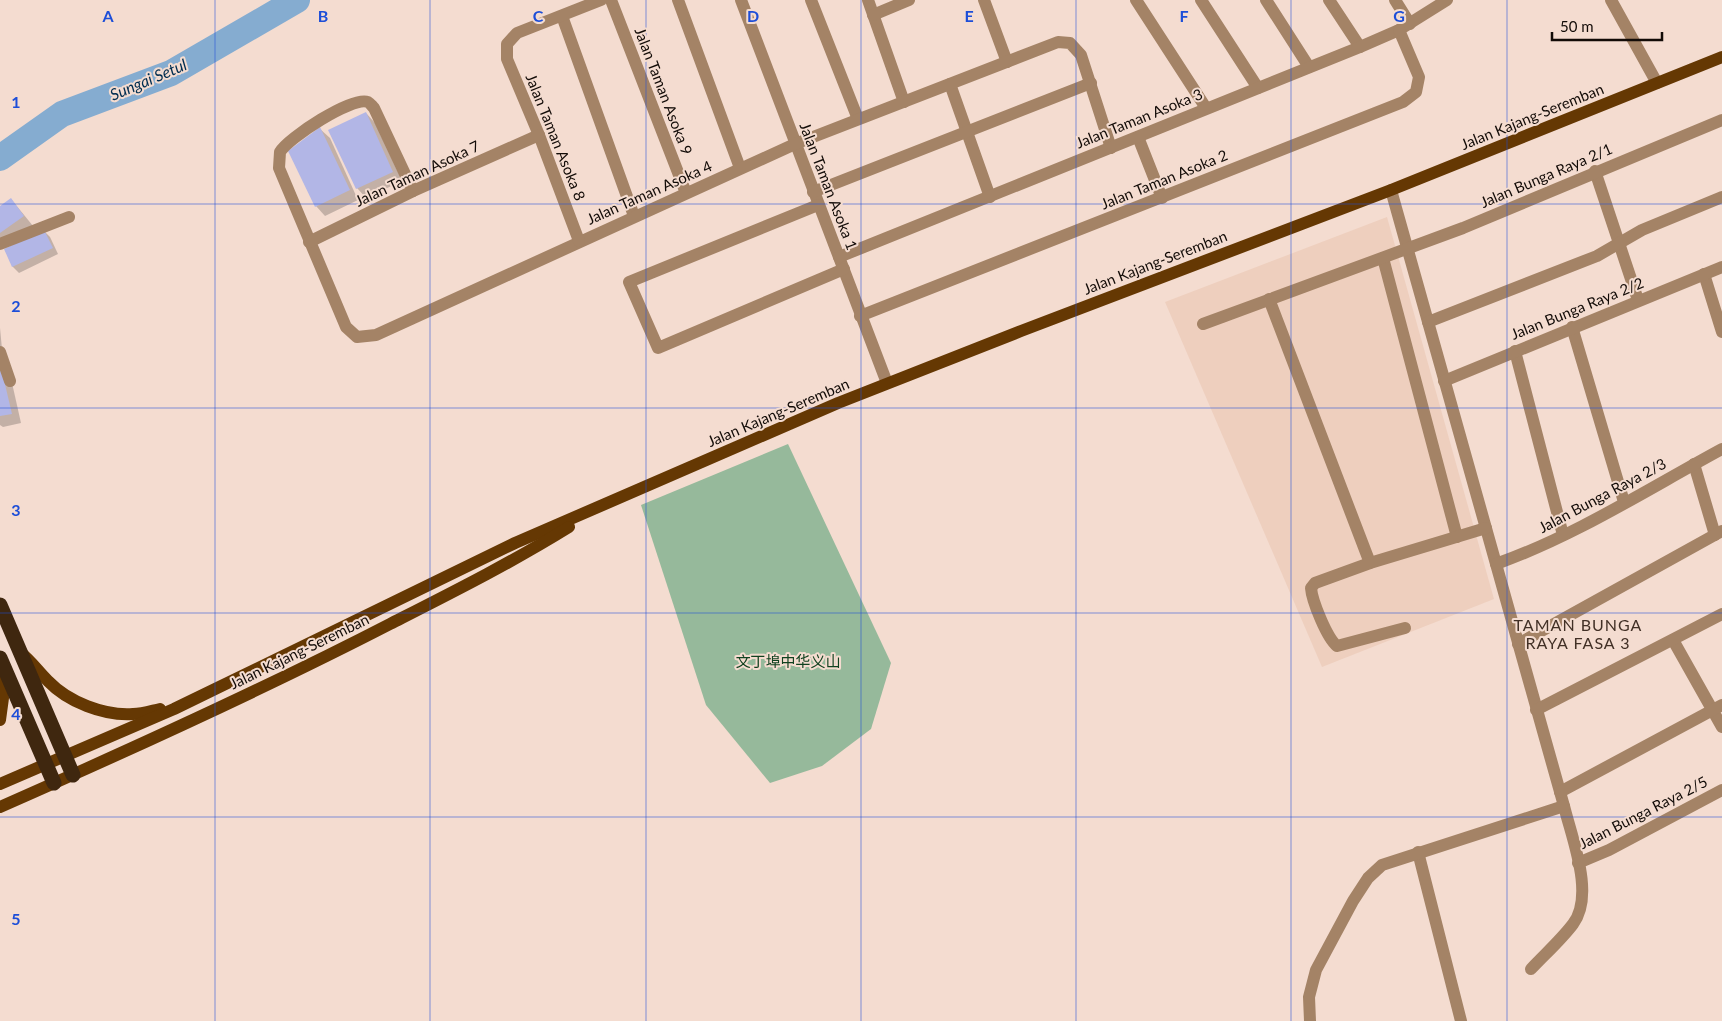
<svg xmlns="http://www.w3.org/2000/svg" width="1722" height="1021" font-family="Lato,'Noto Sans SC',sans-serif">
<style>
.built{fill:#eecfbe}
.green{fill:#96b99b}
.shadow{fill:#0003}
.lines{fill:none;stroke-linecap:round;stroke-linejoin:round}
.river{stroke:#85acd0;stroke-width:26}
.building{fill:#b2b6e6}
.minor{stroke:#a48366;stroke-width:12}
.major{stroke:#653803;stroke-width:12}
.highway{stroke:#3f270f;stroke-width:15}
.grid{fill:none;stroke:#1d4ed8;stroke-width:1;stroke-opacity:0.55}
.labels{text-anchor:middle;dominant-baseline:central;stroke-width:4;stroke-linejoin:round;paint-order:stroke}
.street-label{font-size:15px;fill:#120b07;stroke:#f4dcd0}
.park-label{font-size:15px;fill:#10411f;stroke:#f4dcd0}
.water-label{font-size:16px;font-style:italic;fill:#002d50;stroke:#f4dcd0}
.neighbourhood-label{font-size:16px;letter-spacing:1px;fill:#423026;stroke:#f4dcd0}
.grid-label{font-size:16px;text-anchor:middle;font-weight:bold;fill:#1d4ed8;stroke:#f4dcd0;stroke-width:4;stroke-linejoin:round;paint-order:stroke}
</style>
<rect width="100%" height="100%" fill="#f4dcd0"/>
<polygon class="built" points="1387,217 1494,599 1322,667 1165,302"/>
<polygon class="green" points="788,444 891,663 871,729 822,766 770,783 706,705 641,505"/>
<g class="shadow">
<polygon points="366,113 375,123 402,181 366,198 357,188"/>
<polygon points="320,129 330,138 358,200 325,216 316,206"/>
<polygon points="11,199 33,226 0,248 0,207"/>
<polygon points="44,231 50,237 58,254 19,273 13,267 5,250"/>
<polygon points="0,328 2,349 0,349"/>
<polygon points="0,364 10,374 21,423 3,427 0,425"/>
</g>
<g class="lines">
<polyline class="river" points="0,158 62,114 171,73 297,0"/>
</g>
<g class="building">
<polygon points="366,112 393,172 356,189 328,130"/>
<polygon points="320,127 350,190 315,207 288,151"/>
<polygon points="11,198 24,216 0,233 0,206"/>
<polygon points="44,230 53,248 12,267 4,249"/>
<polygon points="0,363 12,414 0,416"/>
</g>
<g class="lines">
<g class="minor">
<polyline points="611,0 686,193"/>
<polyline points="678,0 740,168"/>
<polyline points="741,0 887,383"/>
<polyline points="811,0 858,119"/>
<polyline points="868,0 904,102"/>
<polyline points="984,0 1007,62"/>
<polyline points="1136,0 1206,108"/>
<polyline points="1201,0 1258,88"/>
<polyline points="1266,0 1309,67"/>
<polyline points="1329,0 1360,47"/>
<polyline points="1395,0 1410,24"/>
<polyline points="1611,0 1657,83"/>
<polyline points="873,15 909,0"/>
<polyline points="562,16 634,216"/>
<polyline points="950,84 990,197"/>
<polyline points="1138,137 1162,198"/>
<polyline points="1595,171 1638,300"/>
<path d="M1391,190L1564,806C1572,839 1595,895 1573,924C1561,940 1545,954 1531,969"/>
<path d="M413,191L374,108C372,106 370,103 368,102C352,96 288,138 280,152L279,168L346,327L357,337L376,335L795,144L1058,42L1070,43L1081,55L1111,148"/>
<polyline points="813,192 1091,83"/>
<polyline points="818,205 629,282 658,348 844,269"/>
<polyline points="579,241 539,135 507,59 507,44 517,33 601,0"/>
<polyline points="309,242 413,191 539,135"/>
<polyline points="0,244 69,217"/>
<polyline points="839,257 1360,47 1399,30 1447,0"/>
<polyline points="1383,258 1457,537"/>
<polyline points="1704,274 1722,332"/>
<polyline points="1269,299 1370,563"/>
<polyline points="860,316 1403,102 1416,92 1419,77 1399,30"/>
<polyline points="1428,322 1597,256 1642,230 1722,197"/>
<polyline points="1203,324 1463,228 1722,120"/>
<polyline points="1572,327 1624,502"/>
<polyline points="1515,351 1563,535"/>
<polyline points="0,352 10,381"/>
<polyline points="1444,381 1722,267"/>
<polyline points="1694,464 1715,535"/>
<path d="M1496,564C1575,536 1648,489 1722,449"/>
<path d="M1405,628L1337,646C1327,638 1312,601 1311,588L1315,583L1370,563L1486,528"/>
<polyline points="1673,640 1722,727"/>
<polyline points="1518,644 1722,531"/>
<polyline points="1536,710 1722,614"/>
<polyline points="1560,792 1722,705"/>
<polyline points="1418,852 1461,1021"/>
<polyline points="1578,863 1609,850 1722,790"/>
<polyline points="1310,1021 1309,997 1316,970 1353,901 1368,878 1382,865 1564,806"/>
</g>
<g class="major">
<path d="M21,653C31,661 38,671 48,681C68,702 104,716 133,714C142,714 151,711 160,709"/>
<polyline points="0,720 3,698 1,663"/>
<polyline points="0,784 174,709 515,543 838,403 1021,331 1391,190 1722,57"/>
<path d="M0,807C132,749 262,690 390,624C451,593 511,563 569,527"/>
</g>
<g class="highway">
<polyline points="0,605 73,775"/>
<polyline points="0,658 54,783"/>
</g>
</g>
<path class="grid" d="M215,0V1021M430,0V1021M646,0V1021M861,0V1021M1076,0V1021M1291,0V1021M1507,0V1021M0,204H1722M0,408H1722M0,613H1722M0,817H1722"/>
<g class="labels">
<g class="street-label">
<text transform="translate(664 91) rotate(69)">Jalan Taman Asoka 9</text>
<text transform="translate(1532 116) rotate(-22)">Jalan Kajang-Seremban</text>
<text transform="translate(1139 118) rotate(-22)">Jalan Taman Asoka 3</text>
<text transform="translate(556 137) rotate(68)">Jalan Taman Asoka 8</text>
<text transform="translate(417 173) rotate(-25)">Jalan Taman Asoka 7</text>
<text transform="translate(1546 175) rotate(-23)">Jalan Bunga Raya 2/1</text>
<text transform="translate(1164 179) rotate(-22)">Jalan Taman Asoka 2</text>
<text transform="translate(829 186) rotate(69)">Jalan Taman Asoka 1</text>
<text transform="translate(649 192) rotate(-24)">Jalan Taman Asoka 4</text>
<text transform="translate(1155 262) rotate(-21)">Jalan Kajang-Seremban</text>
<text transform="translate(1577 308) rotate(-22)">Jalan Bunga Raya 2/2</text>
<text transform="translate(778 412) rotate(-23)">Jalan Kajang-Seremban</text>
<text transform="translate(1602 495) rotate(-28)">Jalan Bunga Raya 2/3</text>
<text transform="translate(299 651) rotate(-26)">Jalan Kajang-Seremban</text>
<text transform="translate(1643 812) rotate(-27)">Jalan Bunga Raya 2/5</text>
</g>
<g class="park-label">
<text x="788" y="661">文丁埠中华义山</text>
</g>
<g class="water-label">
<text transform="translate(148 79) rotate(-23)">Sungai Setul</text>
</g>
<g class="neighbourhood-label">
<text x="1578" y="624">TAMAN BUNGA<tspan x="1578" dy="18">RAYA FASA 3</tspan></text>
</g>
</g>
<g class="grid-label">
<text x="108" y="22">A</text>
<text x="323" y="22">B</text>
<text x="538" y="22">C</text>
<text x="753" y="22">D</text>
<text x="969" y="22">E</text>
<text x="1184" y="22">F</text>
<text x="1399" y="22">G</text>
<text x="16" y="108">1</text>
<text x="16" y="312">2</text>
<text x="16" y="516">3</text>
<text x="16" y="720">4</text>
<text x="16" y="925">5</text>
</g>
<path d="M1552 32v8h110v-8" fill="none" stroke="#120b07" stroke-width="2.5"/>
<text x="1560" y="32" font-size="15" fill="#120b07" stroke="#f4dcd0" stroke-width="4" paint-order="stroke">50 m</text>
</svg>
